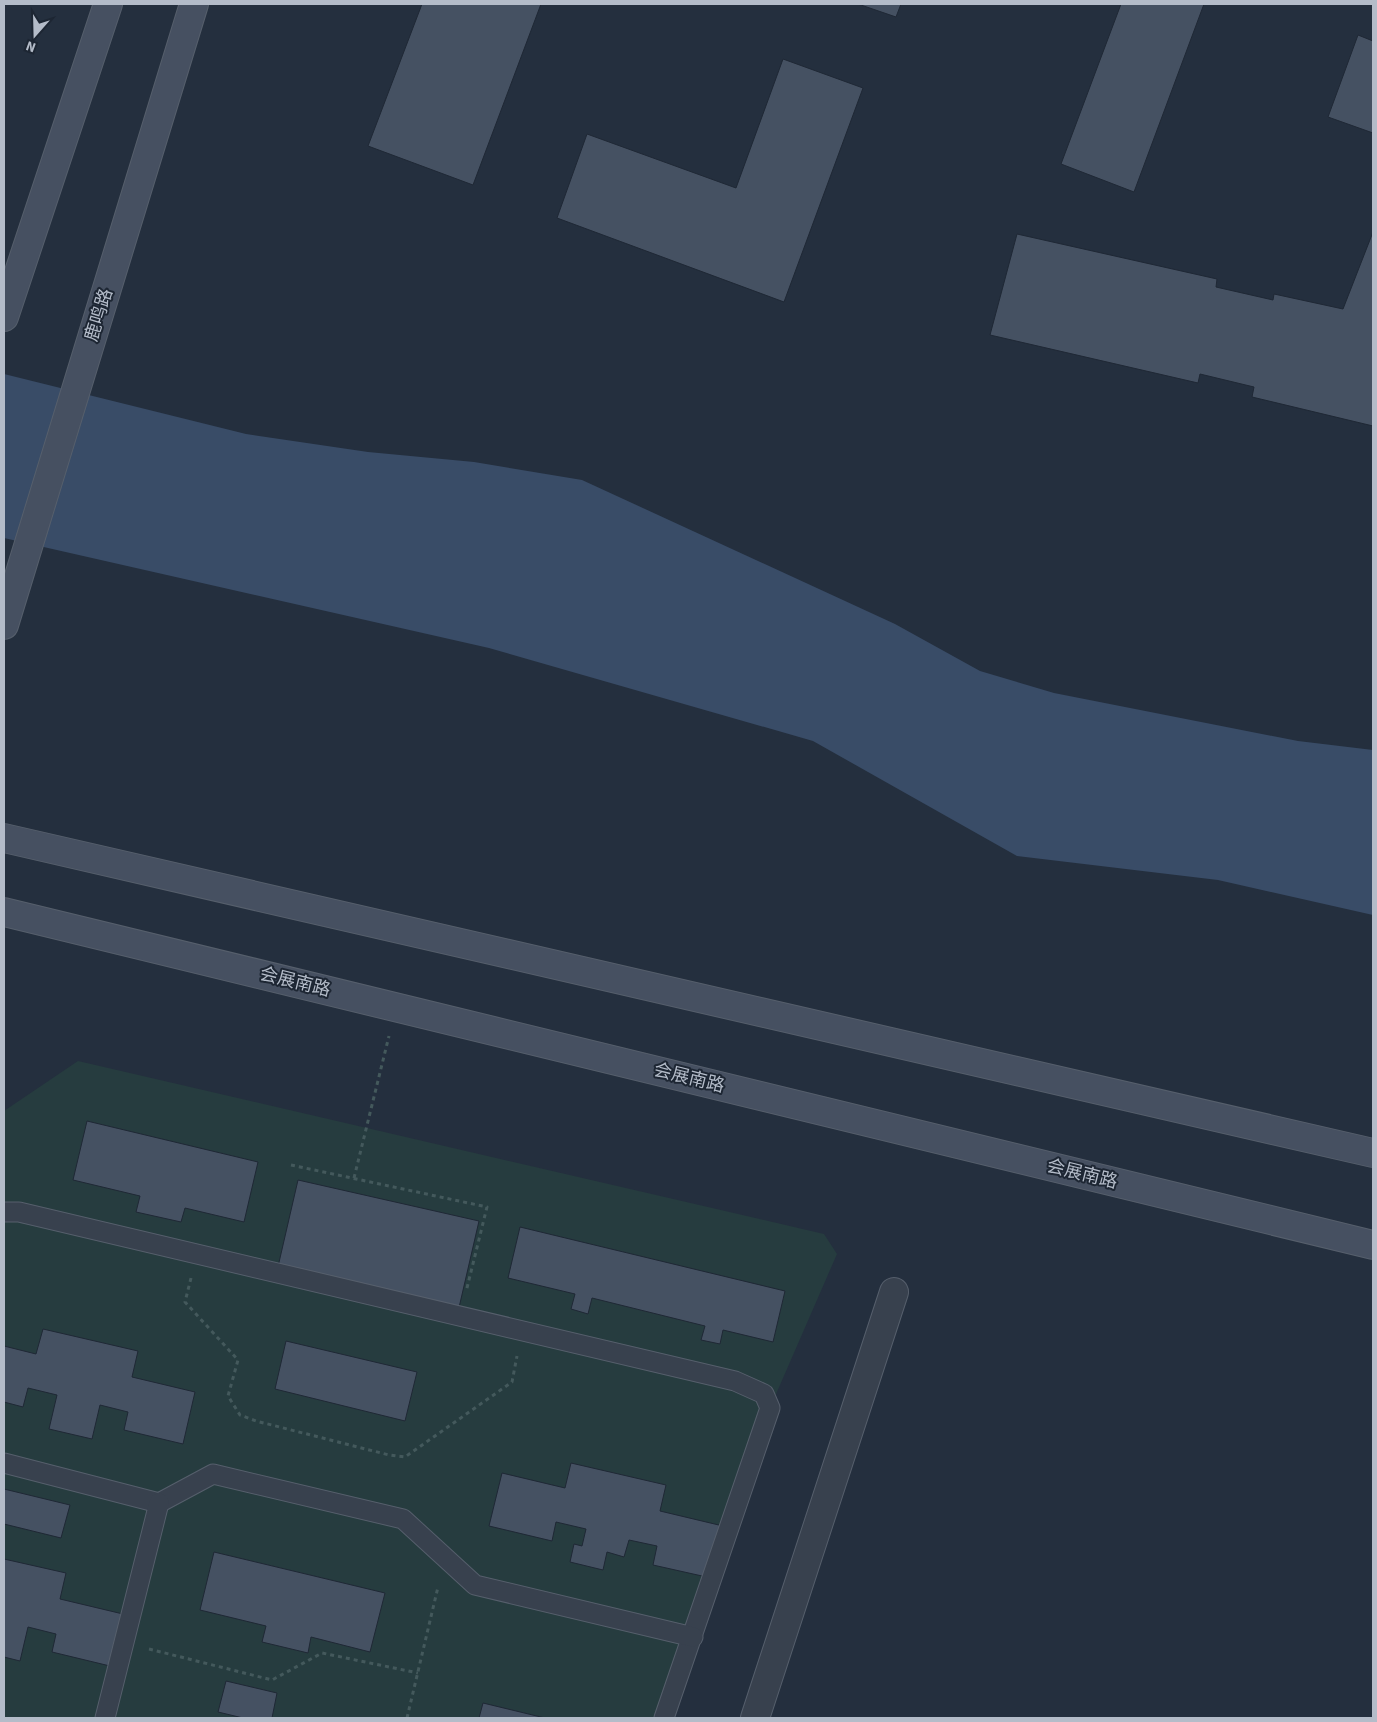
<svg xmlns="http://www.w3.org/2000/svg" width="1377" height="1722" font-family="'Source Sans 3','Noto Sans SC',sans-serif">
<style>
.green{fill:#263c3f}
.water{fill:#394c67}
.building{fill:#455162;stroke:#1f2835}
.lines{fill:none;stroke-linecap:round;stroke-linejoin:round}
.lane-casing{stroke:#565f6c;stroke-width:21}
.street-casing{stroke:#565f6c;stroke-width:30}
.secondary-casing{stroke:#565f6c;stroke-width:30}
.path{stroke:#44595c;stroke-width:3;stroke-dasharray:4 4;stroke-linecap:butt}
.lane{stroke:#38414e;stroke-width:19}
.street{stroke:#38414e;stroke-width:28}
.secondary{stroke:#465061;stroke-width:28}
.labels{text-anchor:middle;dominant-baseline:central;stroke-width:4;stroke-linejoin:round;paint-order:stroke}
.street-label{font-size:18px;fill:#b4bcc9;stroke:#1d2633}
</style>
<rect width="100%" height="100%" fill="#242f3e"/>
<polygon class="green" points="78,1061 824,1234 837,1254 770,1408 664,1718 4,1718 4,1111"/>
<polygon class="water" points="4,374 246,434 368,452 474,462 582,480 895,624 980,671 1054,693 1298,741 1373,750 1373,915 1218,880 1017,856 813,741 489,648 4,538"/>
<g class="building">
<polygon points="422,4 541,4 473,185 368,146"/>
<polygon points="858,4 901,4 896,17"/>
<polygon points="1121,4 1204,4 1134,192 1061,164"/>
<polygon points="1358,35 1373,41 1373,133 1328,117"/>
<polygon points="783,59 863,88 784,302 557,218 587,134 736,188"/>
<polygon points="1373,232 1373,426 1252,397 1254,387 1200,374 1198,383 990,335 1017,234 1217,279 1216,287 1273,300 1274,294 1343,309"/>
<polygon points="87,1121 258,1162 244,1222 185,1208 181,1222 136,1212 140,1196 73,1180"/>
<polygon points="298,1180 479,1221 458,1312 277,1271"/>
<polygon points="520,1227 785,1291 773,1342 723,1330 720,1344 701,1340 705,1326 592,1298 588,1314 571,1309 575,1294 508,1278"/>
<polygon points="43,1329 138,1351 132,1377 195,1392 183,1444 124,1430 128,1412 100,1405 92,1439 49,1429 57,1395 28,1388 23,1407 4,1402 4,1346 36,1354"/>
<polygon points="286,1341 417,1372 405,1421 275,1389"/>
<polygon points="571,1463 666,1485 660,1511 723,1526 711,1578 653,1565 657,1546 629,1540 624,1557 607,1552 603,1570 570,1562 574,1544 582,1546 586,1529 556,1522 552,1541 489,1526 502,1473 565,1488"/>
<polygon points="4,1489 70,1505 61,1538 4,1524"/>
<polygon points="214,1552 385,1593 370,1652 311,1637 308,1653 262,1642 266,1626 200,1610"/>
<polygon points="4,1559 66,1573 60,1599 123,1614 110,1666 52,1652 56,1634 28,1627 20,1661 4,1657"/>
<polygon points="226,1681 277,1693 272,1718 243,1718 218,1712"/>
<polygon points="483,1703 545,1718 479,1718"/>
</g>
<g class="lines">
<g class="lane-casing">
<g id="lane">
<polyline points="4,1212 19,1212 735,1381 764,1394 770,1408 664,1718"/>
<polyline points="4,1463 159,1503 213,1474 403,1519 475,1585 693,1637"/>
<polyline points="105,1718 159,1503"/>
</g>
</g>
<g class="street-casing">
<polyline id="street" points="755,1718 894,1292"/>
</g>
<g class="secondary-casing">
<g id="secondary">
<polyline points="4,317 108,4"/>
<polyline points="4,625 194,4"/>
<polyline points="4,838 1373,1153"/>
<polyline points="4,912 1373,1245"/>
</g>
</g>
<g class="path">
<polyline points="291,1165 487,1207 466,1292"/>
<polyline points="354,1178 389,1036"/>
<polyline points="191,1278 185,1302 238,1360 228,1396 240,1415 256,1421 389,1455 405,1457 512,1382 517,1356"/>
<polyline points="149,1649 272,1680 322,1653 418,1673"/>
<polyline points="407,1718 438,1587"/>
</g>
<use href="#lane" class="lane"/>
<use href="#street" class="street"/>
<use href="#secondary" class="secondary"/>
</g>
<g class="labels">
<g class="street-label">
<text transform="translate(99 315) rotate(-73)">鹿鸣路</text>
<text transform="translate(295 982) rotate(14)">会展南路</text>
<text transform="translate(689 1078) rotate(14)">会展南路</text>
<text transform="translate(1082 1174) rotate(14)">会展南路</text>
</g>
</g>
<rect width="1377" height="1722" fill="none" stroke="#b4bcc9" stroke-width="10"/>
<g transform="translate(35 35) rotate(200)" stroke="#1d2633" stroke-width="4" paint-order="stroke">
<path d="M0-4L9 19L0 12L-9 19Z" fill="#b4bcc9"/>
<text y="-8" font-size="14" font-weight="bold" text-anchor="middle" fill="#b4bcc9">N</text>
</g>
</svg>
